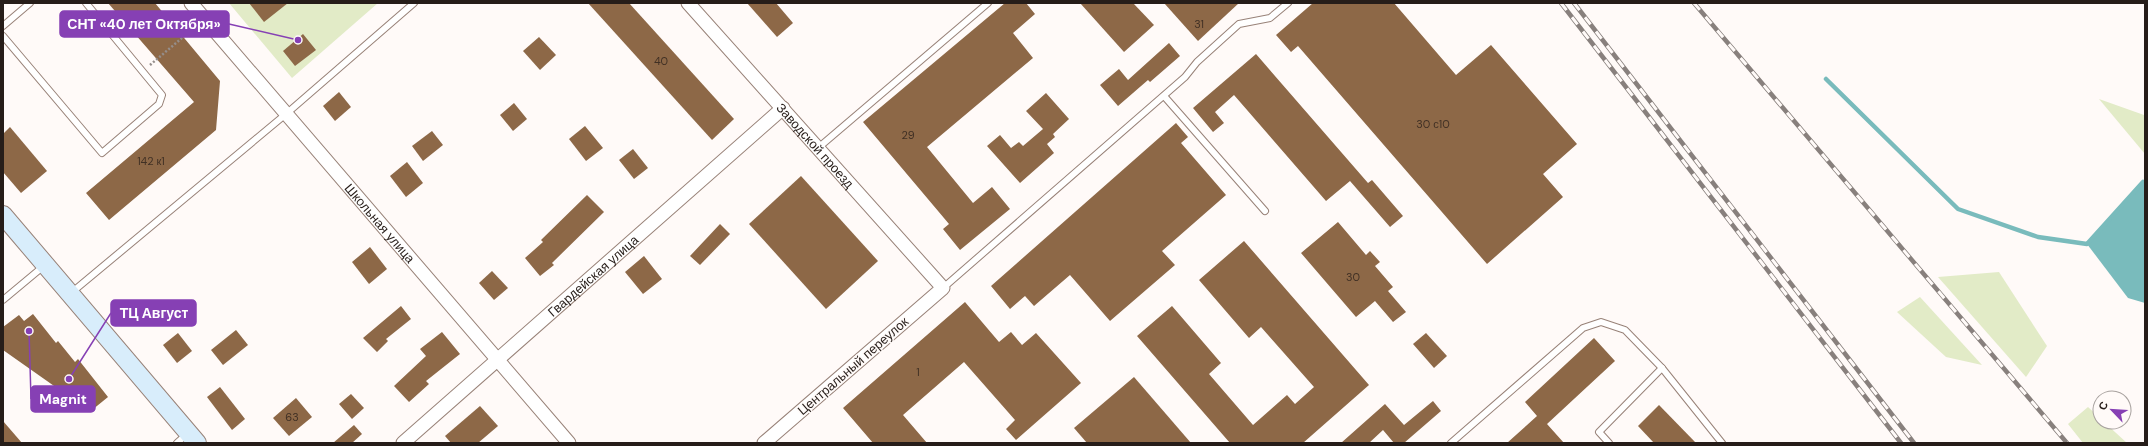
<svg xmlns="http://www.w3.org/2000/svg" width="2148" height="446" font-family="'DM Sans',sans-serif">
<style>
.green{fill:#e2ebc7}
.water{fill:#79bbbc}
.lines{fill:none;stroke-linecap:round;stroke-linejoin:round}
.stream{stroke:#79bbbc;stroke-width:4.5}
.building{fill:#8d6847}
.lane-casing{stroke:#988278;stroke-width:8}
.street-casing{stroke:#988278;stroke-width:15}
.secondary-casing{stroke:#988278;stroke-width:20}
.path{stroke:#958e8b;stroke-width:2.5;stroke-dasharray:2 2;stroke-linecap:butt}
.lane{stroke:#fff;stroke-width:6}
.street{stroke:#fff;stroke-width:13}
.secondary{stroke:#d8edfb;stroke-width:18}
.rail-casing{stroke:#88807d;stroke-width:4.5}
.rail{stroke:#fffaf8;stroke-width:3;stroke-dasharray:9;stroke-linecap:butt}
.labels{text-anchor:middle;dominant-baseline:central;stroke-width:3;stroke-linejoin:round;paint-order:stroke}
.number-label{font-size:11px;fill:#403024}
.street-label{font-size:13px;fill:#261d19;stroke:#fffaf8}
.leader{fill:none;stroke:#8640b4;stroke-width:1.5}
.callout-dot{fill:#8640b4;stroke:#fffaf8;stroke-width:1.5}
.callout{fill:#8640b4;stroke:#8640b4;stroke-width:1.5}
.callout-label{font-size:14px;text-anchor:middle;font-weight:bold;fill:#fff}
</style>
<rect width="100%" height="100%" fill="#fffaf8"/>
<g class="green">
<polygon points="229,3 378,3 292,78"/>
<polygon points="2099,99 2144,115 2145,154"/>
<polygon points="1999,272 2047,346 2026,377 1938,277"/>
<polygon points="1920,297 1982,365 1946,357 1897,312"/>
<polygon points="2088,407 2100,418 2100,422 2104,422 2127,443 2083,443 2068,424"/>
</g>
<polygon class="water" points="2143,182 2145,184 2145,303 2128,298 2087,244"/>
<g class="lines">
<polyline class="stream" points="1826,79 1958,209 2038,237 2087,244 2143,182 2145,184"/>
</g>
<g class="building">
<polygon points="108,3 155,3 220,81 216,130 109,220 86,193 194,102"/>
<polygon points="249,3 288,3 264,22"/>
<polygon points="588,3 629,3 734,119 712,140"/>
<polygon points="747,3 776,3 793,23 777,37"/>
<polygon points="1005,3 1026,3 1035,14 1013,33 1033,58 927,147 973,203 992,187 1010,209 960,250 943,229 949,224 863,122"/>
<polygon points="1080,3 1133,3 1154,25 1124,52"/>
<polygon points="1164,3 1239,3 1198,41"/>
<polygon points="1313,3 1394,3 1456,75 1491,45 1577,144 1543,174 1563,197 1487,264 1298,46 1291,52 1276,35"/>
<polygon points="303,34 316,50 295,66 283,51"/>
<polygon points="539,37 556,55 540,70 523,51"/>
<polygon points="1169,43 1180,56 1150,82 1148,80 1118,106 1100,85 1119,69 1128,80"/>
<polygon points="1256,54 1368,183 1372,180 1403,216 1390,227 1350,181 1326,201 1234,95 1215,112 1224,123 1213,132 1193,108"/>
<polygon points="339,92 351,107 335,121 323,106"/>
<polygon points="1046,93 1069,119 1053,134 1055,137 1047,144 1054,153 1020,183 987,146 1000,135 1011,148 1019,142 1023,146 1043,129 1026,111"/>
<polygon points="514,103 527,119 513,131 500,115"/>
<polygon points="1176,123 1188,137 1181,143 1226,195 1162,251 1175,265 1110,321 1070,275 1034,306 1025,296 1010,309 991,286"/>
<polygon points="585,126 603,148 586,161 569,139"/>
<polygon points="10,127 47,171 21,193 3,172 3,134"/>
<polygon points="432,131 443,145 423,161 412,146"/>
<polygon points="633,149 648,168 634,179 619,160"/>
<polygon points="407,162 423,183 406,197 390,176"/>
<polygon points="801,176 878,261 826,309 749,224"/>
<polygon points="587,195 604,212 552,263 554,265 540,276 525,258 543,242 541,240"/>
<polygon points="1338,222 1366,255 1370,251 1380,262 1375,266 1393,287 1388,291 1406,312 1393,322 1375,301 1356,317 1301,253"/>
<polygon points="720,224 730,234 700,265 690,256"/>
<polygon points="1244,241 1369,385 1303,443 1230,443 1137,336 1172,306 1221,363 1209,374 1253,425 1287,395 1295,404 1314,387 1261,327 1249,338 1199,280"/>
<polygon points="370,247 387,269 369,284 352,262"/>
<polygon points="644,256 662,279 643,294 625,272"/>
<polygon points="492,271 508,288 494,300 479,283"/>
<polygon points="965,302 999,342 1011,332 1022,345 1036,333 1081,383 1016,440 1006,429 1015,420 964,362 903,415 927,443 873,443 843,408"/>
<polygon points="401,306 411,319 386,339 388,341 377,352 363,338"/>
<polygon points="33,314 56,343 58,341 75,362 78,359 108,397 92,410 80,396 74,400 3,350 3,327 19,315 24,321"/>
<polygon points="236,330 248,345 223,365 211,350"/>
<polygon points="442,332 460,354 426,381 429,384 409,402 394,386 426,356 420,349"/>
<polygon points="178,333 192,351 177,363 163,345"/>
<polygon points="1426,333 1447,356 1434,368 1413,344"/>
<polygon points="1594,338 1615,361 1547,424 1564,443 1507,443 1537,416 1525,402"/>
<polygon points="1134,377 1191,443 1087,443 1074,428"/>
<polygon points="220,387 245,419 232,430 207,397"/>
<polygon points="351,394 364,408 352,419 339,404"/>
<polygon points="296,398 312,417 289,436 273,418"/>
<polygon points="1433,401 1441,411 1404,443 1394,443 1383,430 1369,443 1341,443 1385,404 1404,425"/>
<polygon points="1659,405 1696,443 1654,443 1638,426"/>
<polygon points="480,406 498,426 478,443 451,443 445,436"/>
<polygon points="3,421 22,443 3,443"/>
<polygon points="354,425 362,434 352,443 333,443"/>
</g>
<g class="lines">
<g class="lane-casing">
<g id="lane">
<polyline points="3,26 30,3"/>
<polyline points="3,36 102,153 159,104 162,95 86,3"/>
<polyline points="1164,96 1265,211"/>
<polyline points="818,148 988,3"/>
<polyline points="943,288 1185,77 1197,62 1239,24 1270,18 1288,3"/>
<polyline points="71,293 286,114 414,3"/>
<polyline points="3,300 45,265"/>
<polyline points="177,443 187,434"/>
<polyline points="1451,443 1583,328 1601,322 1625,330 1662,368 1722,443"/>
<polyline points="1609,443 1599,432 1662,368"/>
</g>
</g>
<g class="street-casing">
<g id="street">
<path id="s1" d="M191,3L569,443"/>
<path id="s2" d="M688,3L943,288L764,443"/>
<path id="s3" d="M403,443L783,108"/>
</g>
</g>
<g class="secondary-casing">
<polyline id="secondary" points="3,215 197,443"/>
</g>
<polyline class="path" points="150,65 195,27"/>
<use href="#lane" class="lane"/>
<use href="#street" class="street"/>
<use href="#secondary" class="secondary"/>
<g class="rail-casing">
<g id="rail">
<polyline points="1561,3 1901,443"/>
<polyline points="1574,3 1914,443"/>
<polyline points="1694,3 2067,443"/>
</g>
</g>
<use href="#rail" class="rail"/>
</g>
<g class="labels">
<g class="number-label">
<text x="1199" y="24">31</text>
<text x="661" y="61">40</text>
<text x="1433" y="124">30 с10</text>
<text x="908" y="135">29</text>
<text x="151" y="161">142 к1</text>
<text x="1353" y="277">30</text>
<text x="918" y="372">1</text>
<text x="292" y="417">63</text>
</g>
<g class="street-label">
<text stroke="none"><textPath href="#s2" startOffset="191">Заводской проезд</textPath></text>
<text stroke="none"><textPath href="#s1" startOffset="290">Школьная улица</textPath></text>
<text stroke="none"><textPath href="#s3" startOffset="253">Гвардейская улица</textPath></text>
<text transform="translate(853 366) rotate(-41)">Центральный переулок</text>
</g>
</g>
<path class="leader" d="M298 40L229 24M69 379L111 313M29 331L31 399"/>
<g class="callout-dot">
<circle cx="298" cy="40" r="4"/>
<circle cx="69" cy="379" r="4"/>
<circle cx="29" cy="331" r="4"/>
</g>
<g class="callout">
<rect x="60" y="11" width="169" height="26" rx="4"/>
<rect x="111" y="300" width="85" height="26" rx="4"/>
<rect x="31" y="386" width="64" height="26" rx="4"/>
</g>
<g class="callout-label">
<text x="144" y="29">СНТ «40 лет Октября»</text>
<text x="154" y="318">ТЦ Август</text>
<text x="63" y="404">Magnit</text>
</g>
<rect width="2148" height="446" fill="none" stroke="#261d19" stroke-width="8"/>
<g transform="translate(2112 410) rotate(295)"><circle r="19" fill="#fffaf8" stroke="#a8a29f"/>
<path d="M0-3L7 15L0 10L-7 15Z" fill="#8640b4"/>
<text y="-6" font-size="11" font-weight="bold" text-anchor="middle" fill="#261d19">С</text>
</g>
</svg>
